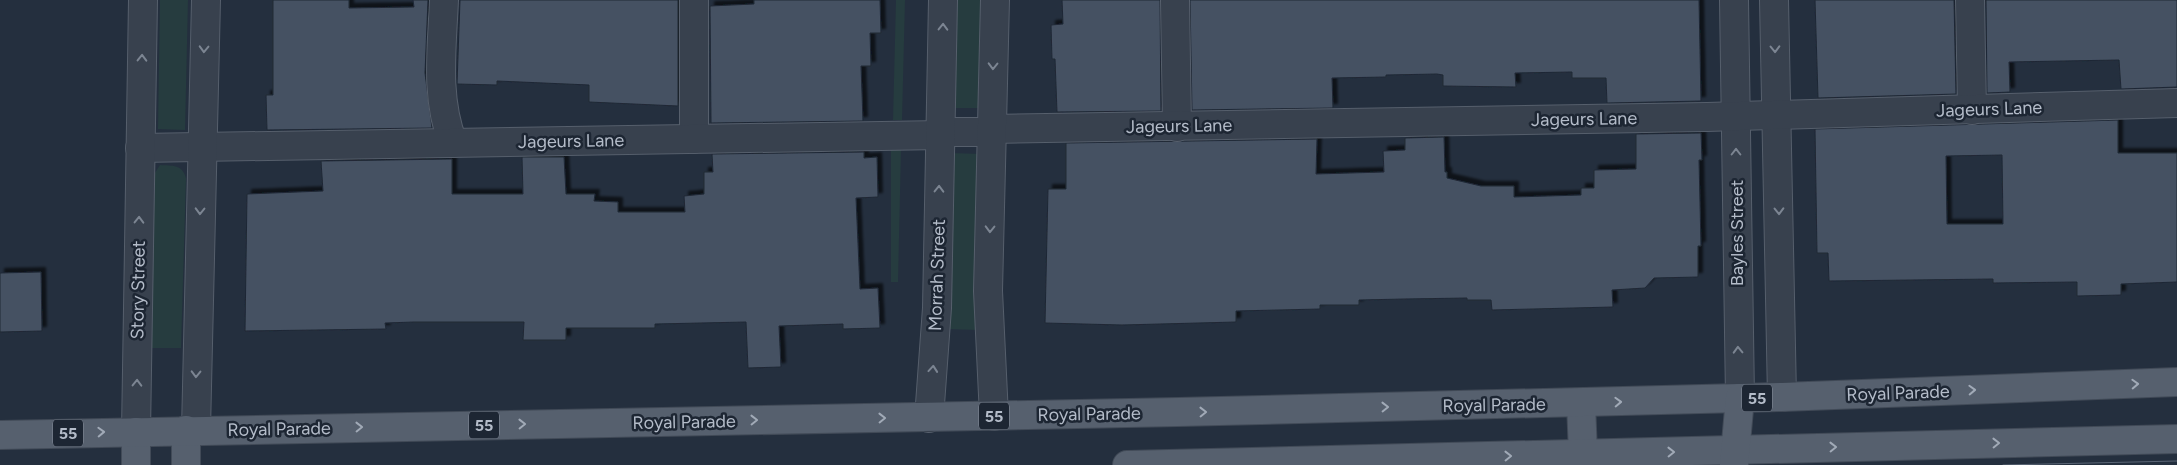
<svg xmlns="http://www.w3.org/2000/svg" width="2177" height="465" font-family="Figtree,sans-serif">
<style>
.green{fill:#263c3f}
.building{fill:#455162;stroke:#1f2835;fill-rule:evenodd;filter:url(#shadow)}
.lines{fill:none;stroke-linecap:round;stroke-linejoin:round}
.minor-casing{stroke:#565f6c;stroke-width:30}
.major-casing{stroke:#414a57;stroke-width:30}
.minor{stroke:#38414e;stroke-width:28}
.major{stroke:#56606e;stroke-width:28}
.tram{stroke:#5a6575;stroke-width:1}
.oneway{stroke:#7c8592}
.oneway2{stroke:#a1aab7}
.labels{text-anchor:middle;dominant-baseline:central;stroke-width:5;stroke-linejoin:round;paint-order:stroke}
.shield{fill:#1d2633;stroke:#878f9c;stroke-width:1}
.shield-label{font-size:16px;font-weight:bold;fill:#b4bcc9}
.street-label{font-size:18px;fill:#b4bcc9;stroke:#1d2633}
</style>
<defs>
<filter id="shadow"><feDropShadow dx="4.5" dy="-4.5" stdDeviation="1" flood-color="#0009"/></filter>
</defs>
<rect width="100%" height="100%" fill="#242f3e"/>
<g class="green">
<polygon points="160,0 188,0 185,130 158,129"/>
<polygon points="896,0 905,0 902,120 893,120"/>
<polygon points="954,0 986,0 983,108 953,108"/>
<polygon points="891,150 901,150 898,282 891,282"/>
<polygon points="950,153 982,154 978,330 947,329"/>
<path d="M160,165C173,166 182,164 186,178L181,348H150L153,176Z"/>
</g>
<g class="building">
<polygon points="273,0 349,0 349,8 414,7 413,0 428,0 425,73 432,128 267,130 266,95 273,95"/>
<polygon points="460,0 678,0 678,106 589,102 589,85 497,81 497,85 457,84"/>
<polygon points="754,0 880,0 881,33 870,33 871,66 861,66 863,121 711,123 710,6 754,4"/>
<polygon points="1062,0 1160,0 1161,111 1057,112 1055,59 1052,59 1051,25 1063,24"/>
<polygon points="1190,0 1699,0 1701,101 1607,103 1606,78 1572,78 1572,72 1515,73 1516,87 1443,86 1443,75 1437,74 1386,75 1386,77 1332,78 1333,108 1192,110"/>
<polygon points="1815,0 1954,0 1956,94 1818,98"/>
<polygon points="1986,0 2177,0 2177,87 2121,89 2119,60 2009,62 2010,92 1987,93"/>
<path d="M2118,120V153H2177V282L2121,284V295L2077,296V282L1993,283V279L1829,281L1828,253H1817L1815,129ZM2002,155L2003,224H1947L1946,156Z"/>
<polygon points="1701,133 1702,160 1699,160 1701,246 1698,246 1698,277 1654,278 1645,288 1612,290 1613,307 1492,310 1491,300 1467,300 1467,298 1404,299 1359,300 1359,305 1320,305 1320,309 1236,311 1236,322 1122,325 1045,323 1048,189 1066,189 1066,143 1317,139 1316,174 1384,172 1383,151 1405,150 1405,138 1444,137 1445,172 1447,172 1447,178 1481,186 1514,186 1514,197 1581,195 1581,188 1594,188 1594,170 1636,169 1636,134"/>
<polygon points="864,152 864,158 877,157 878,197 856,198 860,289 878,288 880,328 843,329 843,324 779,326 781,367 748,368 746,322 655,324 655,328 566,328 566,340 523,340 524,322 414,322 385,323 386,329 245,331 247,194 323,191 321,161 452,159 452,194 523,194 522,157 564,157 566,194 595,194 594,201 618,202 618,212 685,212 684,196 704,194 704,172 713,172 712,154"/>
<polygon points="41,272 42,331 0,332 0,273"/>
</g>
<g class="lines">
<g class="minor-casing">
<g id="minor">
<path d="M444,0C442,48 435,97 453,143"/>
<polyline points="694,0 694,139"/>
<polyline points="1734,0 1740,398"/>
<polyline points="1774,0 1782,397"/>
<polyline points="1970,0 1972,110"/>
<polyline points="1175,1 1177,127"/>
<polyline points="992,129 1707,117 2177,103"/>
<polyline points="940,132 991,132"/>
<polyline points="140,148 941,135"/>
<polyline points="994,416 988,291 995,0"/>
<polyline points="929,418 937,308 943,0"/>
<polyline points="196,430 206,0"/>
<polyline points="136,432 143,0"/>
</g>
</g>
<g class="major-casing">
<g id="major">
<polyline points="1581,403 1583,454"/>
<polyline points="186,430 186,465"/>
<polyline points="136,432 136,465"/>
<polyline points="0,435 1178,412 1782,397 2177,382"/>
<polyline points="1127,465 2177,439"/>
<polyline points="1734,465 1740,398"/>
</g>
</g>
<use href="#minor" class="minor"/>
<use href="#major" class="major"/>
<polyline class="tram" points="2003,465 2177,461"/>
</g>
<defs><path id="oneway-chevron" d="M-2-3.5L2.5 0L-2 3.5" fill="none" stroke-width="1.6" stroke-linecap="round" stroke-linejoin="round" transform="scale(1.25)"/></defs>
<g class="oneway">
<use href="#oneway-chevron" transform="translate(943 27) rotate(-89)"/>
<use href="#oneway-chevron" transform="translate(204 49) rotate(92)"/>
<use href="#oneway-chevron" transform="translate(1775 49) rotate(89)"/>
<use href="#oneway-chevron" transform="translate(142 58) rotate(-89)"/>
<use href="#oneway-chevron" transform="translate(993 66) rotate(91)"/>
<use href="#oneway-chevron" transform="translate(1736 152) rotate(-90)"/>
<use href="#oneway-chevron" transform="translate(939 189) rotate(-89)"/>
<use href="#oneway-chevron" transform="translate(200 211) rotate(91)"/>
<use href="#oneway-chevron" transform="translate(1779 211) rotate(89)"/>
<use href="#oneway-chevron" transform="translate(139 220) rotate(-89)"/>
<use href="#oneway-chevron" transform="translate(990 229) rotate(91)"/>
<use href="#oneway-chevron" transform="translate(1738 350) rotate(-92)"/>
<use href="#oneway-chevron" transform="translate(933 369) rotate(-85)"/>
<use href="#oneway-chevron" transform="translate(196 374) rotate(91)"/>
<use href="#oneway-chevron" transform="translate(137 383) rotate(-89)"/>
</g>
<g class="oneway2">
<use href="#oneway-chevron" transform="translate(2135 384) rotate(-2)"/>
<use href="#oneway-chevron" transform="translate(1972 390) rotate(-2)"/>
<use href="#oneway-chevron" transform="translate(1618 402) rotate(-2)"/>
<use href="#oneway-chevron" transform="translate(1385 407) rotate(-1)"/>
<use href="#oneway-chevron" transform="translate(1203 412) rotate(-1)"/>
<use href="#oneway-chevron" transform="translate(882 418) rotate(-1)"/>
<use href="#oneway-chevron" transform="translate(754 420) rotate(-1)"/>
<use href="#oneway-chevron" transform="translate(522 424) rotate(-1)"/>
<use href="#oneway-chevron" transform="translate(359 427) rotate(-1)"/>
<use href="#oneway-chevron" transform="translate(101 432) rotate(-2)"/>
<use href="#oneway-chevron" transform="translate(1996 443) rotate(-1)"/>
<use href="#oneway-chevron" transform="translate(1833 447) rotate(-1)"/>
<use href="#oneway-chevron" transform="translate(1671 452) rotate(-1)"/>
<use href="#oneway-chevron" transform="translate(1508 456) rotate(-1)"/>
</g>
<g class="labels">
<g class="shield">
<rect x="1742" y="384.5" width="30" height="27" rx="4"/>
<rect x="979" y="402.5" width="30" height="27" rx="4"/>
<rect x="469" y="411.5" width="30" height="27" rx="4"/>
<rect x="53" y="419.5" width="30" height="27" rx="4"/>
</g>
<g class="shield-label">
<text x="1757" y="398">55</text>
<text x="994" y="416">55</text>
<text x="484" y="425">55</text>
<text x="68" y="433">55</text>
</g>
<g class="street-label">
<text transform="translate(1989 109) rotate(-2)">Jageurs Lane</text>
<text transform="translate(1584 119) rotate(-1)">Jageurs Lane</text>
<text transform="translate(1179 126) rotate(-1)">Jageurs Lane</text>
<text transform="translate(571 141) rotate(-1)">Jageurs Lane</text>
<text transform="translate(1737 233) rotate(-90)">Bayles Street</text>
<text transform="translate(937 275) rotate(-88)">Morrah Street</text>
<text transform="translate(138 290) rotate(-89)">Story Street</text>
<text transform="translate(1898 393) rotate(-2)">Royal Parade</text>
<text transform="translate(1494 405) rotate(-1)">Royal Parade</text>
<text transform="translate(1089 414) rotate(-1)">Royal Parade</text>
<text transform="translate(684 422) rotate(-1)">Royal Parade</text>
<text transform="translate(279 429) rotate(-1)">Royal Parade</text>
</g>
</g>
</svg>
